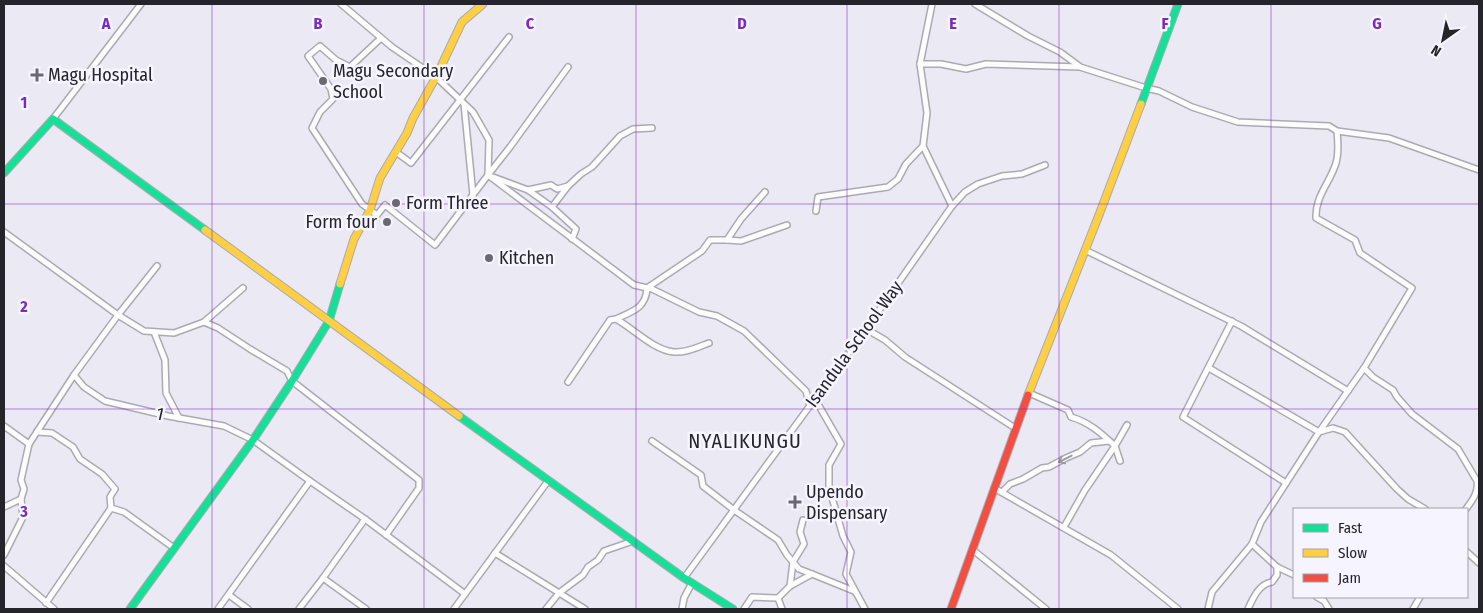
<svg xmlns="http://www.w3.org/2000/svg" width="1483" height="613" font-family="'Fira Sans Condensed',sans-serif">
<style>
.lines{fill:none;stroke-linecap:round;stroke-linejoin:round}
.street-casing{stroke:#abaab2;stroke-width:8}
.fast-casing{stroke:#abaab2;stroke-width:9}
.slow-casing{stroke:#abaab2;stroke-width:9}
.jam-casing{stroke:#abaab2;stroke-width:9}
.street{stroke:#fcfcfd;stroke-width:5}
.fast{stroke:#16e098;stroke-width:7}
.slow{stroke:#ffcf43;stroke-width:7}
.jam{stroke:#f24e42;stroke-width:7}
.oneway{stroke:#9b9b9e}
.grid{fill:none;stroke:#7b2cbf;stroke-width:1;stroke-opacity:0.55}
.poi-dot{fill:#6a6971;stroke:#f5f4ff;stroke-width:2}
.labels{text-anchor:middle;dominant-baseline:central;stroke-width:5;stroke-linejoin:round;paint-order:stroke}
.poi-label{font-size:18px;fill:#25242b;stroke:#f5f4ff;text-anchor:start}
.street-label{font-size:18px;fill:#25242b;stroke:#f5f4ff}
.quarter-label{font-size:20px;letter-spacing:1px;fill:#25242b;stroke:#f5f4ff}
.grid-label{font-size:16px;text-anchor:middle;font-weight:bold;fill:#7b2cbf;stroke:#f5f4ff;stroke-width:5;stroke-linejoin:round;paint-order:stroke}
</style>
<rect width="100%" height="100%" fill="#ebe9f4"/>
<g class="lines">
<g class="street-casing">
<g id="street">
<polyline points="341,4 392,47 436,77 473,112 489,140 488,175 510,147 568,67"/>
<polyline points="932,4 920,64 927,113 923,146 952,206"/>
<polyline points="975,4 1028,36 1060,52 1079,66"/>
<polyline points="381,38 350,67 336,60 320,46 308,56 331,89 333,99 320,112 312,128 362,204 377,215 385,205 435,245 488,175"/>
<polyline points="920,64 941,64 966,69 986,64 1080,67 1146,88 1159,91 1192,107 1238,122 1329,126 1337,131 1389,138 1479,170"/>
<polyline points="464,104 473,195"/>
<polyline points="53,119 141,4"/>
<polyline points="396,152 411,163 509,37"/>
<polyline points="488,175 634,285 652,289 699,312 717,316 744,331 806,391 810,406"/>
<polyline points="493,177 528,190 551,185 557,189 568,186"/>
<polyline points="528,190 552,207"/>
<polyline points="816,211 818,197 888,187 898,179 906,164 923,146"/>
<polyline points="4,232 118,315 74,375 29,444 4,426"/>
<polyline points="572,239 576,229 552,207 568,186 581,174 592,167 620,136 633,129 652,128"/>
<polyline points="727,240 741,241 787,225"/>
<polyline points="1085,250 1241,326 1348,391"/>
<polyline points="157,266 118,315 144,331 174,333 204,322 218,328 250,349 287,371 292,381 419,480 419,488 386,535"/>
<path d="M616,319C633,311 646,308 647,288L702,251L710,240H727L741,219L765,192"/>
<polyline points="1232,321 1183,417 1286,483"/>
<polyline points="204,322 243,288"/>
<polyline points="866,329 885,340 905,357 1015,428"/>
<polyline points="154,332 165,360 166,393 179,418"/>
<polyline points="1209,368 1319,432 1333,428 1345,432 1397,489 1408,499 1425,509"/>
<path d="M1364,368L1373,377L1393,390L1397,397L1412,414L1458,449L1477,481C1479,492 1472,501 1466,509"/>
<polyline points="74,375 84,387 105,401 168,416 224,426 253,440 310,481 365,519 465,594"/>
<path d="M568,382L610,320L616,319C634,329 653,350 674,352C686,353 698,347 709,343"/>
<path d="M1029,393L1068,410L1071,417C1089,422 1101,433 1115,446L1085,490L1064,527"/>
<polyline points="815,399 841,444 829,465 829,487 843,536 851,552 846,574 865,609"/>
<polyline points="37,432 52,433 73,447 80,459 102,474 115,489 110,497 111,508"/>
<polyline points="652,441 701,475 703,486 734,510 778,540 787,555 799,569 812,574"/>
<polyline points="1120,461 1115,446 1127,425"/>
<polyline points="994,488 1111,555 1178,609"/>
<polyline points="1002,492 1010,484 1023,479 1042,468 1049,467 1066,458 1080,452 1091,443 1109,441"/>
<polyline points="4,507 21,499 24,489 21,480 29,444"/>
<polyline points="365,519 323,578 366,609"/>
<polyline points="1252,544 1277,567 1294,575"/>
<polyline points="973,550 1046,609"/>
<polyline points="1467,552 1479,563"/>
<polyline points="495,553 585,609"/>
<polyline points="4,555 23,517 21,499"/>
<polyline points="4,566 54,609"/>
<polyline points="684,578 866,329 952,206 965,192 978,184 1002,176 1022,174 1045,165"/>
<polyline points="790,586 793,562 804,544 800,532 803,520"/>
<polyline points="229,595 248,609"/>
<polyline points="1317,597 1324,601 1329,609"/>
<polyline points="778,598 782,609"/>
<polyline points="46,603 111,508 124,512 174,548"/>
<polyline points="218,609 310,481"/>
<polyline points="299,609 323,578"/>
<polyline points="454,609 548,481"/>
<polyline points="546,609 559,593 583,575 588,567 598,560 604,551 633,541"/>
<polyline points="682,609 684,598 692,583"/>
<polyline points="744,609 752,597 778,598 790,586 812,574 854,591"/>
<path d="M1208,609L1212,592L1252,544L1261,522L1319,432L1364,368L1412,288L1360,253L1355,240L1316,218C1315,196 1330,183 1336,163C1339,153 1338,141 1337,131"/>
<path d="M1248,609C1253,598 1259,584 1272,582L1277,575V567"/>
<polyline points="1413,609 1420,597"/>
</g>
</g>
<g class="fast-casing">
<g id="fast">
<polyline points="1141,104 1178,4"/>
<polyline points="4,173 53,119 205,230"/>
<polyline points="459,416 684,578 733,609"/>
<polyline points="130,609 253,440 292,381 329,321 340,284"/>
</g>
</g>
<g class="slow-casing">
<g id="slow">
<polyline points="205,230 459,416"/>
<polyline points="340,284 354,239 370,210 380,178 407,133 413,118 436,77 462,22 483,4"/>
<polyline points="1028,395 1099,215 1141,104"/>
</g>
</g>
<g class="jam-casing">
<polyline id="jam" points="951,609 1028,395"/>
</g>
<use href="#street" class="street"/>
<use href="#fast" class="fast"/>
<use href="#slow" class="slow"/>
<use href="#jam" class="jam"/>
</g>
<defs><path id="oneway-shaft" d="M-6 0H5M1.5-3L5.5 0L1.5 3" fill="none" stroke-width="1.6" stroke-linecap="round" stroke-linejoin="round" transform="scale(1.25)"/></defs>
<use class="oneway" href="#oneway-shaft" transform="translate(1065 459) rotate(153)"/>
<path class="grid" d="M212,4V609M424,4V609M636,4V609M847,4V609M1059,4V609M1271,4V609M4,204H1479M4,409H1479"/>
<g class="poi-dot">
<path d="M34.5 67.5h5v5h5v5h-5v5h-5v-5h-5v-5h5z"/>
<circle cx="323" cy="81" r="5"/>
<circle cx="396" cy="203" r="5"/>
<circle cx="387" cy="222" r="5"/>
<circle cx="489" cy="258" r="5"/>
<path d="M792.5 494.5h5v5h5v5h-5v5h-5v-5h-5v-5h5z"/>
</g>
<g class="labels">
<g class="poi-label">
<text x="333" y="71">Magu Secondary<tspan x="333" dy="21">School</tspan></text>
<text x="48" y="75">Magu Hospital</text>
<text x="406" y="203">Form Three</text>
<text x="377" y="222" text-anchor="end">Form four</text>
<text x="499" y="258">Kitchen</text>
<text x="806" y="492">Upendo<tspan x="806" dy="21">Dispensary</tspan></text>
</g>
<g class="street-label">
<text transform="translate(854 344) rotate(-54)">Isandula School Way</text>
<text transform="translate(160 414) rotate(13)">1</text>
</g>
<g class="quarter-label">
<text x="745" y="441">NYALIKUNGU</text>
</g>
</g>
<g class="grid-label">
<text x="106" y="29">A</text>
<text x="318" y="29">B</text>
<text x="530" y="29">C</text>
<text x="742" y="29">D</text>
<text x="953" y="29">E</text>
<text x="1165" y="29">F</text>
<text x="1377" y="29">G</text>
<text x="24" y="108">1</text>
<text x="24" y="312">2</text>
<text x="24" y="517">3</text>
</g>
<rect width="1483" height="613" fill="none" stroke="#25242b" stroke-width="10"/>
<rect x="1293" y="508" width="175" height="90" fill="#f5f4ff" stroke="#a2a1aa"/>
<rect x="1303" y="524" width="25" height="8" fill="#16e098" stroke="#a2a1aa"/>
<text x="1338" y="533" font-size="15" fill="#25242b">Fast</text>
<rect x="1303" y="549" width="25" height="8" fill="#ffcf43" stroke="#a2a1aa"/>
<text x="1338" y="558" font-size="15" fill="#25242b">Slow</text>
<rect x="1303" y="574" width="25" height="8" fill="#f24e42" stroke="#a2a1aa"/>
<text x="1338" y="583" font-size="15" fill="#25242b">Jam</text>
<g transform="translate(1443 40) rotate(213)" stroke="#f5f4ff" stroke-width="4" paint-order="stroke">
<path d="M0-4L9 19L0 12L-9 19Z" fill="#25242b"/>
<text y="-8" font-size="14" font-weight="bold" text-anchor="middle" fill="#25242b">N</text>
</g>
</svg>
